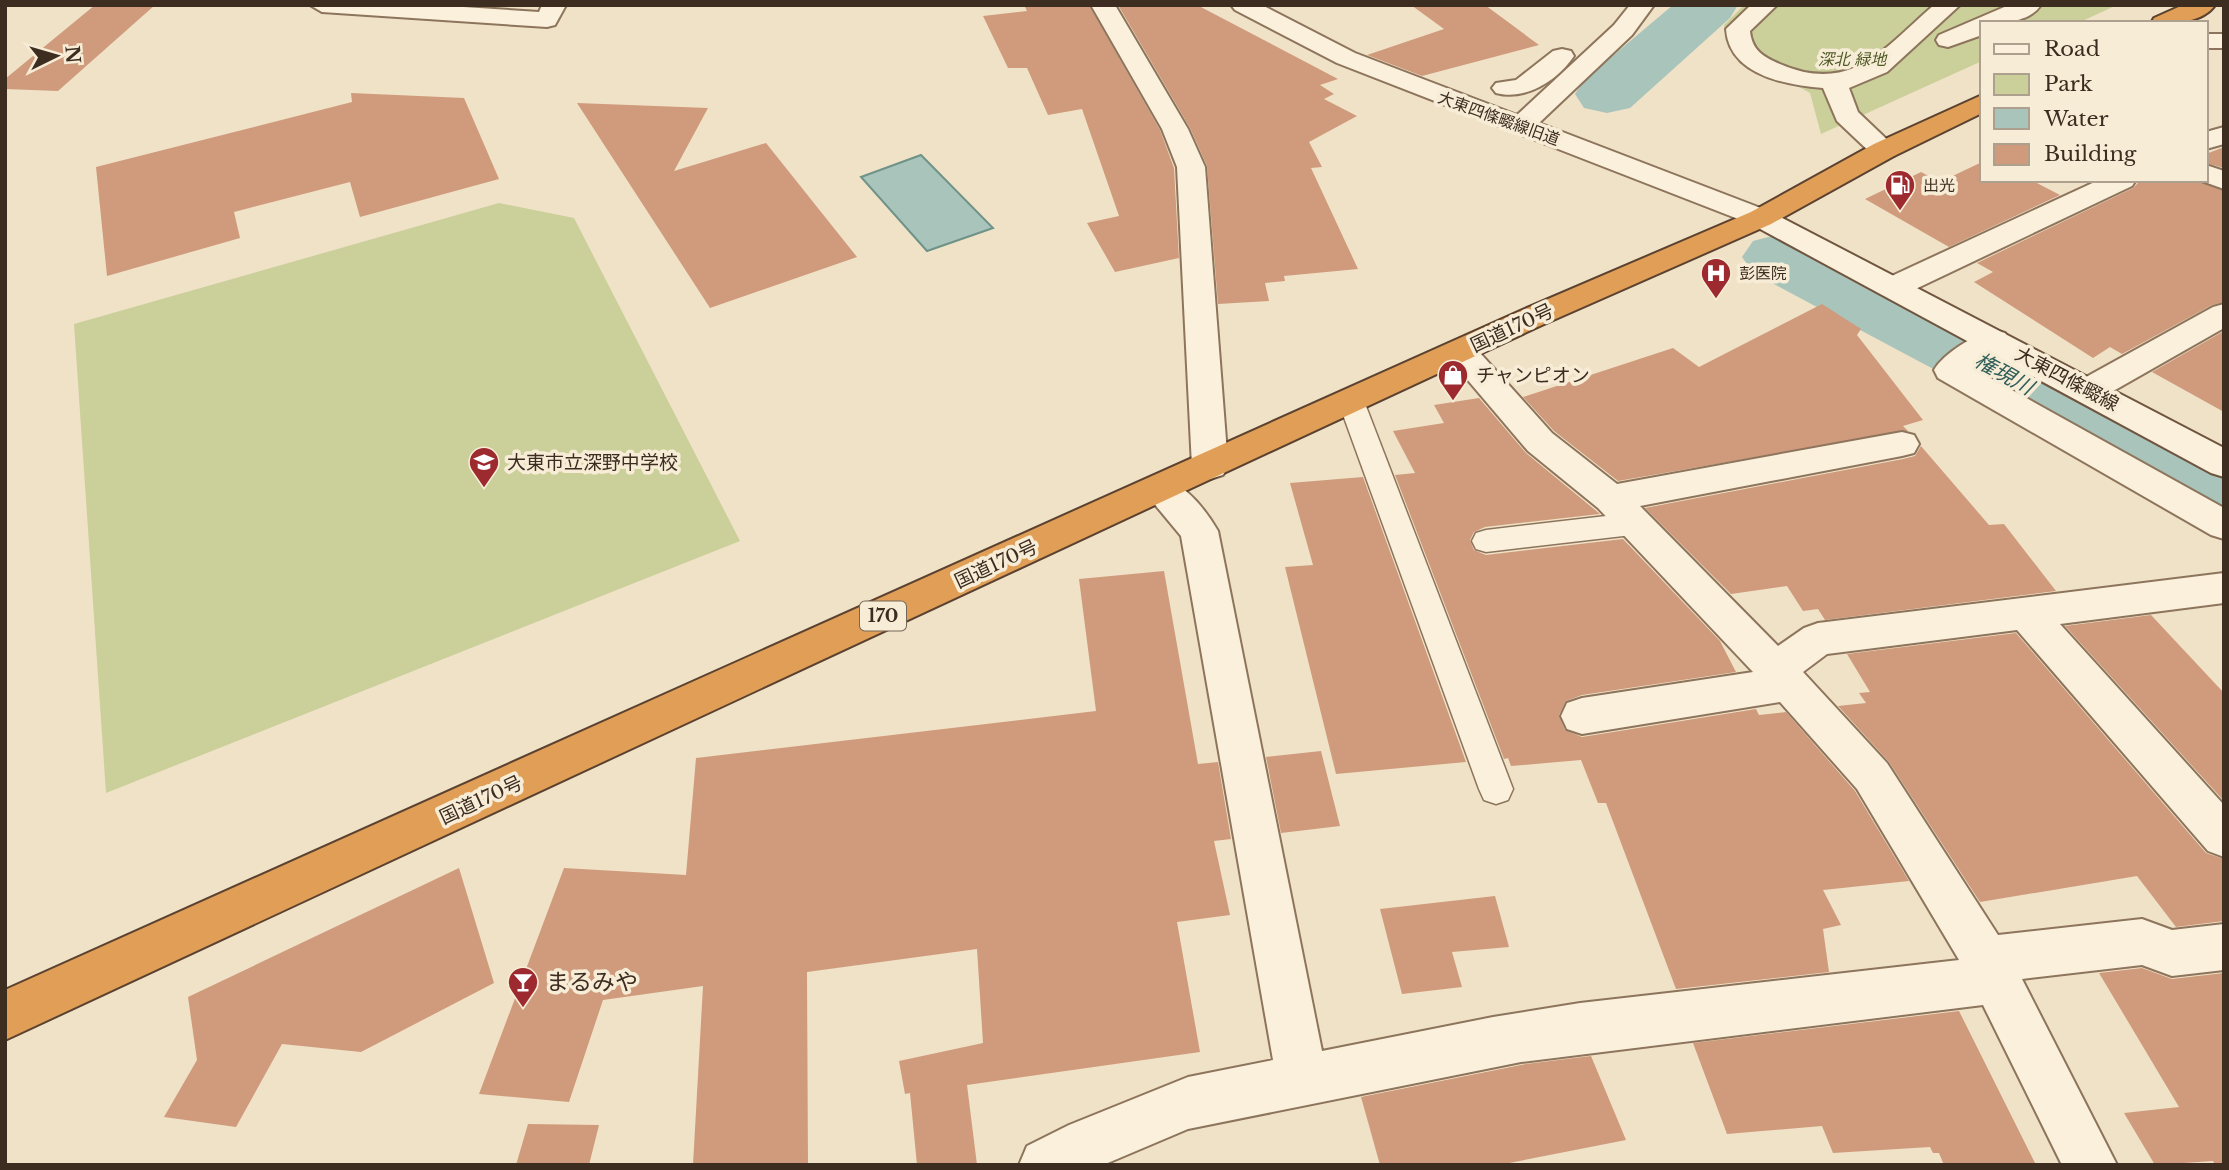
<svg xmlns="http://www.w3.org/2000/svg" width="2229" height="1170" font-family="'Libre Baskerville','Noto Sans JP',serif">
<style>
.green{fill:#cbcf9a}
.water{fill:#a9c4bb;stroke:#6f9388;stroke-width:2}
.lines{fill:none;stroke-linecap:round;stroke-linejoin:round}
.river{fill:#a9c4bb;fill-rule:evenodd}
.building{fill:#cf9b7c}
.lane-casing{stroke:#8d745c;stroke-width:3}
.street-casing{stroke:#8d745c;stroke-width:4}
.secondary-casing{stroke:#6f553f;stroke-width:4}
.highway-casing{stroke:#5b4230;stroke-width:4}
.lane{fill:#faf0db;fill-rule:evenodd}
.street{fill:#faf0db;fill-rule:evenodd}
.secondary{fill:#faf0db;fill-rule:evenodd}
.highway{fill:#e09e57;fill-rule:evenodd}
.labels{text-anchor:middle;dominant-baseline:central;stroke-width:7;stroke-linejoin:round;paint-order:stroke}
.far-park-label{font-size:16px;font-style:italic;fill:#4f5926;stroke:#f7edd7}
.far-street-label{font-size:16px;fill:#3d2d20;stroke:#f7edd7}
.far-poi-label{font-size:16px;fill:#3d2d20;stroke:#f7edd7;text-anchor:start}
.shield{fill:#f7edd7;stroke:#756757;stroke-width:2}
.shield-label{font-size:18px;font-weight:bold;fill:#3d2d20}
.street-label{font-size:19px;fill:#3d2d20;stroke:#f7edd7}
.poi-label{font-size:19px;fill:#3d2d20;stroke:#f7edd7;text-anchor:start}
.water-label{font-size:21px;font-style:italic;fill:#2f5d58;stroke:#f7edd7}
.near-poi-label{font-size:23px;fill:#3d2d20;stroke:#f7edd7;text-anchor:start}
</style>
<rect width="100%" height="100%" fill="#f0e2c7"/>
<g class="green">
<path d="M1744,5H2117L2078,23H1982V61L1821,134L1810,93C1773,70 1734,75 1724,25Z"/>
<polygon points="499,203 574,218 740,541 106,793 74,324"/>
</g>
<polygon class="water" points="921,155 993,228 927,251 861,177"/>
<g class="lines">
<g class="river">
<polygon points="1673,5 1738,5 1730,18 1630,108 1607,113 1584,108 1575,94 1584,80"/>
<polygon points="1780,234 1807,241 1997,334 2224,456 2224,530 2192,520 1939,372 1753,273 1742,257 1753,241"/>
</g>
</g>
<g class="building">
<polygon points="95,5 155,5 58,91 5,89 5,79"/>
<polygon points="1024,5 1089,5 1160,130 1174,168 1179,258 1115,272 1087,223 1119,216 1082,109 1048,115 1027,68 1008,68 983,16 1027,11"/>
<polygon points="1118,5 1197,5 1338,79 1320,85 1334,94 1324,99 1357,116 1309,142 1322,167 1311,168 1358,269 1284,276 1285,281 1265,283 1269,301 1218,304 1207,166 1190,128"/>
<polygon points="1411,5 1485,5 1539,45 1422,76 1367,55 1444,29"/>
<polygon points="351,93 464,98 499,179 360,217 350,182 234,212 240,238 107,276 96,167 352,102"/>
<polygon points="577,103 708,108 674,171 766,143 857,257 710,308"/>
<polygon points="2224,147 2224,168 2206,163 2206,154"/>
<polygon points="1982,162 1982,180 2031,180 2060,195 1949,247 1865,199 1921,172 1940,182"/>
<polygon points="2141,180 2197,180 2224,191 2224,302 2212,305 2122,354 2110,347 2093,358 1974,282 1993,272 1977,263 2133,188"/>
<polygon points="1822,304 1861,329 1857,335 1923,420 1903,426 1908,431 1618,481 1554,431 1523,397 1673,348 1699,367"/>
<polygon points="2224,331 2224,412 2152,372"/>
<polygon points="1479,398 1526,453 1600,514 1485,527 1474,532 1470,540 1474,550 1486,555 1623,539 1720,641 1736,672 1582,695 1566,701 1559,715 1565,730 1582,737 1756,709 1759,715 1786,712 1855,791 1909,881 1823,890 1841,925 1823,929 1829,972 1676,989 1606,803 1598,803 1581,760 1511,766 1508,758 1504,759 1395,475 1415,473 1393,431 1444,423 1434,405"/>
<polygon points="1921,446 1989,525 2004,524 2056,591 1825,620 1818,609 1803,611 1787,586 1731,594 1645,508 1903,459 1915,456"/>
<polygon points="1363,477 1466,762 1336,774 1285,567 1313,565 1290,483"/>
<polygon points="1164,571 1198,764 1218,762 1231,839 1214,841 1230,915 1177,922 1200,1052 967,1085 977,1165 917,1165 910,1093 905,1094 899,1061 983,1043 977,949 807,972 808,1165 693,1165 703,986 603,1000 569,1102 479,1094 564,868 686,875 696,758 1096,711 1079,579"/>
<polygon points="2151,615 2224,693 2224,801 2065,626"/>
<polygon points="2016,633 2206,853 2224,859 2224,921 2176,927 2137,876 1980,902 1889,762 1838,706 1866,703 1859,693 1870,692 1847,654"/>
<polygon points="1321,751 1340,826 1281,833 1266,757"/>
<polygon points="459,868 494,983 361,1052 282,1044 236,1127 164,1117 197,1060 188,997"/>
<polygon points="1495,896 1509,947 1452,952 1462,987 1402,994 1380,909"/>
<polygon points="2142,968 2172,979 2224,973 2224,1165 2215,1165 2213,1161 2155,1165 2124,1113 2179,1107 2099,973"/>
<polygon points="1959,1011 2036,1165 1944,1165 1939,1153 1933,1153 1930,1147 1833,1153 1822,1126 1727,1134 1693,1043"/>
<polygon points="1591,1056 1626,1140 1499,1165 1380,1165 1361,1097 1526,1064"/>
<polygon points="528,1124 599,1125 589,1165 516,1165"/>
</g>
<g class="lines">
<g class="lane-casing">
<g id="lane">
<polygon points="1351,392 1360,395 1364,401 1513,789 1508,800 1496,804 1484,800 1479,789 1338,401 1342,395"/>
<polygon points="1632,513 1642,516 1646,524 1642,532 1632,535 1486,552 1476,549 1472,541 1476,533 1486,530"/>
</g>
</g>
<g class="street-casing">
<g id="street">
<polygon points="310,5 433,5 539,12 542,5 566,5 555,25 547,27 322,12"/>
<polygon points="1091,5 1115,5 1188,129 1205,167 1228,466 1223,475 1210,479 1197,475 1192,466 1177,167 1162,129"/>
<polygon points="1231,5 1262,5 1355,53 1517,115 1614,25 1630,5 1654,5 1632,35 1539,123 1771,212 1776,218 1771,224 1761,227 1751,224 1337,63 1235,10"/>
<path d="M1751,5H1777L1750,31C1752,50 1763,57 1780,64C1852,95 1884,48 1934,5H1960L1887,72L1849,88L1858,112L1898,150L1894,156H1874L1837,121L1823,88C1785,85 1729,75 1726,29Z"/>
<path d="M2009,5H2041C2029,23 2001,23 1982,23V35L1948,47L1939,45L1936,40L1939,35Z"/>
<rect x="2206" y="34" width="18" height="14"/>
<path d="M1562,49L1571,51L1574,56C1558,80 1526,101 1496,93L1492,88L1496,83L1516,80L1553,51Z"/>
<polygon points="2224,127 2224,144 2206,149 2206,132"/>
<polygon points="2206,165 2224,171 2224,189 2199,180 2206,180"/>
<polygon points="2099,180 2136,180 2132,186 1905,294 1894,297 1883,294 1879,287 1883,280"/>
<polygon points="2224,304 2224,328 2101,398 2089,401 2077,398 2072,390 2077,382 2213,307"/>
<path d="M1994,330L2005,333L2010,340L2005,347L1974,369L2224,508V539L2211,535L1938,378L1934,370C1944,353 1974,335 1994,330Z"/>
<path d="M1460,341L1472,344L1552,433L1617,484L1902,432L1914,435L1919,444L1914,453L1902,456L1640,506L1778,646L1804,628L1818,623L2224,573V603L2060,624L2224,805V857L2208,851L2017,630L1827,654L1803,672L1887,763L1998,935L2142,919L2172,930L2224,924V970L2172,976L2142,965L2022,979L2117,1165H2062L1983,1005L1521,1062L1188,1129L1103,1165H1019L1027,1146L1069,1125L1188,1077L1273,1060L1181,536L1142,489L1147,480C1176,471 1204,507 1218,531L1322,1051L1493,1017L1580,1003L1959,960L1857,789L1780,702L1582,734L1567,729L1561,716L1567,703L1582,698L1753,672L1598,508L1528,451L1444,352L1448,344Z"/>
</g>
</g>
<g class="secondary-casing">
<polygon id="secondary" points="1761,209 1771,212 2224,448 2224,477 2211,473 1751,224 1746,218 1751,212"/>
</g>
<g class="highway-casing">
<g id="highway">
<path d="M2183,5H2215C2202,24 2171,23 2151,23L2154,18Z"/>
<polygon points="1982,95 1982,113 1894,156 1771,224 1542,325 5,1040 5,990 1520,311 1751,212 1874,144"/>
</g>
</g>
<use href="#lane" class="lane"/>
<use href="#street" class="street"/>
<use href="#secondary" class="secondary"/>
<use href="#highway" class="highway"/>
</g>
<defs>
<g id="fuel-pin" transform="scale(1.575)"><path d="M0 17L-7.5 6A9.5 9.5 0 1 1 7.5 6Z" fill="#9d2a2f" stroke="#f7edd7"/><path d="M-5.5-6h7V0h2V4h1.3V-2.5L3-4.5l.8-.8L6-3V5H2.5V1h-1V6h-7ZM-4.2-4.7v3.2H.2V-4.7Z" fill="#fff"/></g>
<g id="hospital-pin" transform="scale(1.575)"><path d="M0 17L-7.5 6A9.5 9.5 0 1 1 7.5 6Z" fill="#9d2a2f" stroke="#f7edd7"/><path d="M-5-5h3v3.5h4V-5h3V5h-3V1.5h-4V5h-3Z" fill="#fff"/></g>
<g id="shop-pin" transform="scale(1.575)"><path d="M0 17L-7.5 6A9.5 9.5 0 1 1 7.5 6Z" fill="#9d2a2f" stroke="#f7edd7"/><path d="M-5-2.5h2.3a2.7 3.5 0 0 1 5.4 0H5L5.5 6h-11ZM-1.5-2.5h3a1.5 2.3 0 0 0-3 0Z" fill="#fff"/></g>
<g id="school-pin" transform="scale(1.575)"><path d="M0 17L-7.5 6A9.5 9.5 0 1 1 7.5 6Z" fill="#9d2a2f" stroke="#f7edd7"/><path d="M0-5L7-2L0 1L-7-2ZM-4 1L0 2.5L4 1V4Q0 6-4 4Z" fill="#fff"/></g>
<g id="bar-pin" transform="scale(1.575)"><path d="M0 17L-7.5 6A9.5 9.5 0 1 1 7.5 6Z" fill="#9d2a2f" stroke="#f7edd7"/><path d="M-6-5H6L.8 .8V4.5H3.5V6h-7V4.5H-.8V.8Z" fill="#fff"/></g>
</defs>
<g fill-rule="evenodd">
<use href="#fuel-pin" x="1900" y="185"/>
<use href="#hospital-pin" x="1716" y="273"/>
<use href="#shop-pin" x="1453" y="375"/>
<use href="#school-pin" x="484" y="462"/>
<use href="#bar-pin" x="523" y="982"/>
</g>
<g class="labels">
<g class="far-park-label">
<text x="1852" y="59">深北 緑地</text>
</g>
<g class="far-street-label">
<text transform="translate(1499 118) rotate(20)">大東四條畷線旧道</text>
</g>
<g class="far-poi-label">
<text x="1923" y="185">出光</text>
<text x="1739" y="273">彭医院</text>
</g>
<rect class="shield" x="860" y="601.5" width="46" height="29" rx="5"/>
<g class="shield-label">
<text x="883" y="616">170</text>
</g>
<g class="street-label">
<text transform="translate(1512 328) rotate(-25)">国道170号</text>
<text transform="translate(2067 379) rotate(28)">大東四條畷線</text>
<text transform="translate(996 564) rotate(-25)">国道170号</text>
<text transform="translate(481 800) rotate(-25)">国道170号</text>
</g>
<g class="poi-label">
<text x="1476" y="375">チャンピオン</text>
<text x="507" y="462">大東市立深野中学校</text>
</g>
<g class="water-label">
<text transform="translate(2004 374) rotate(29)">権現川</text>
</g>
<g class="near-poi-label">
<text x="546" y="982">まるみや</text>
</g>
</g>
<rect width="2229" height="1170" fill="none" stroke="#3d2d20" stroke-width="14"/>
<rect x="1980" y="21" width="228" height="161" fill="#f7edd7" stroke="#ada08e" stroke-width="2"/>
<rect x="1994" y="44" width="35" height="10" fill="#faf0db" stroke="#ada08e" stroke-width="2"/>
<text x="2044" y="56" font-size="21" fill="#3d2d20">Road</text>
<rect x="1994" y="74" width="35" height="21" fill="#cbcf9a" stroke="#ada08e" stroke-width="2"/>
<text x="2044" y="91" font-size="21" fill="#3d2d20">Park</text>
<rect x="1994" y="108" width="35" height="21" fill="#a9c4bb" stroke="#ada08e" stroke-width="2"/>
<text x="2044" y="126" font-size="21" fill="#3d2d20">Water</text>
<rect x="1994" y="144" width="35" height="21" fill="#cf9b7c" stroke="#ada08e" stroke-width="2"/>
<text x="2044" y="161" font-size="21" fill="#3d2d20">Building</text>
<g transform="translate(56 56) rotate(85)" stroke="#f7edd7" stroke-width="5" paint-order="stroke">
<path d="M0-5L12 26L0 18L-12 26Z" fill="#3d2d20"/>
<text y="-10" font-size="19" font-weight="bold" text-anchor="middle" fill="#3d2d20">N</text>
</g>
</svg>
